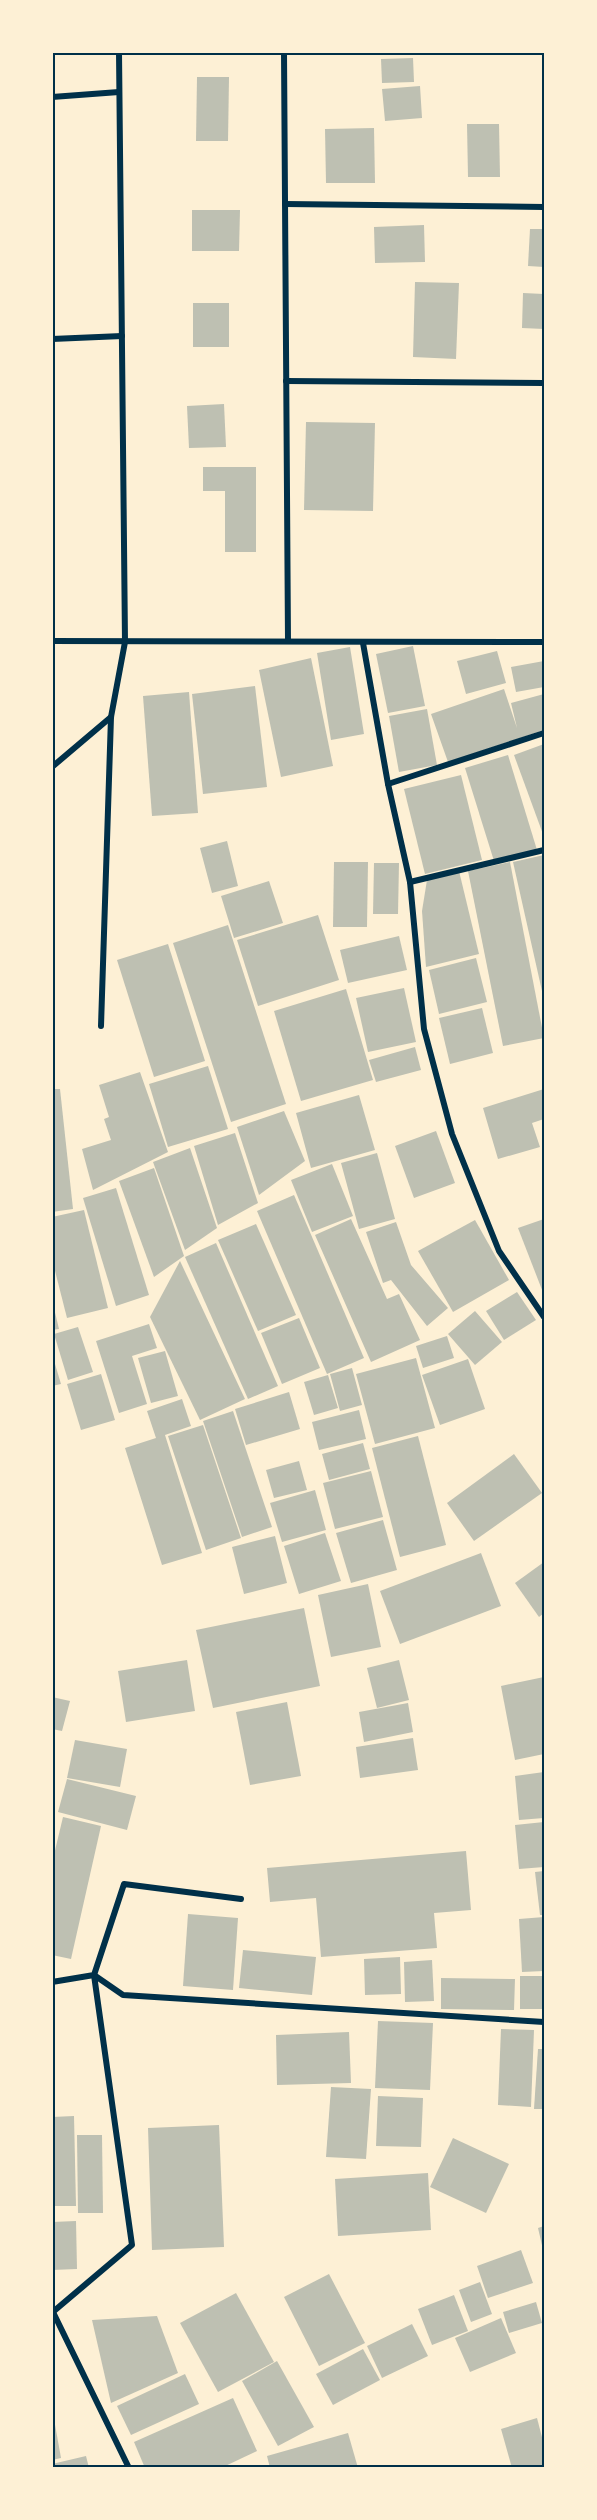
<svg xmlns="http://www.w3.org/2000/svg" width="597" height="2520" font-family="'Libre Baskerville',serif">
<style>
.building{fill:#bec0b2}
.lines{fill:none;stroke-linecap:round;stroke-linejoin:round}
.minor{stroke:#003049;stroke-width:6}
.neatline{fill:none;stroke:#003049;stroke-width:2}
</style>
<rect width="100%" height="100%" fill="#fdf0d5"/>
<g class="building">
<polygon points="413,58 414,82 382,83 381,59"/>
<polygon points="197,77 229,77 228,141 196,141"/>
<polygon points="420,86 422,118 385,121 382,89"/>
<polygon points="467,124 499,124 500,177 468,177"/>
<polygon points="374,128 375,183 326,183 325,129"/>
<polygon points="192,210 240,210 239,251 192,251"/>
<polygon points="424,225 425,262 375,263 374,227"/>
<polygon points="530,229 544,229 544,267 528,266"/>
<polygon points="415,282 459,283 456,359 413,357"/>
<polygon points="523,293 544,294 544,329 522,328"/>
<rect x="193" y="303" width="36" height="44"/>
<polygon points="224,404 226,447 189,448 187,406"/>
<polygon points="306,422 375,423 373,511 304,510"/>
<polygon points="203,467 256,467 256,552 225,552 225,491 203,491"/>
<polygon points="413,646 425,706 388,713 376,654"/>
<polygon points="350,647 364,734 331,740 317,653"/>
<polygon points="497,651 506,683 466,694 457,661"/>
<polygon points="311,658 333,766 281,777 259,670"/>
<polygon points="544,661 544,687 516,692 511,667"/>
<polygon points="255,686 267,787 203,794 192,694"/>
<polygon points="504,689 517,728 511,703 544,694 544,730 448,762 431,714"/>
<polygon points="189,692 198,813 152,816 143,696"/>
<polygon points="427,709 437,765 399,772 389,716"/>
<polygon points="544,744 544,837 514,755"/>
<polygon points="508,755 537,850 494,861 465,768"/>
<polygon points="461,775 482,860 425,874 404,789"/>
<polygon points="227,841 238,886 212,893 200,848"/>
<polygon points="544,855 544,1000 513,862"/>
<polygon points="334,862 368,862 367,927 333,927"/>
<polygon points="510,862 544,1038 503,1046 468,871"/>
<polygon points="374,863 399,863 398,914 373,914"/>
<polygon points="459,871 479,954 426,967 422,911 427,880"/>
<polygon points="269,881 283,923 234,938 221,896"/>
<polygon points="318,915 339,980 258,1006 237,940"/>
<polygon points="228,925 286,1104 231,1122 173,943"/>
<polygon points="399,936 407,970 348,983 340,950"/>
<polygon points="168,944 205,1061 154,1077 117,960"/>
<polygon points="476,958 487,1002 439,1014 429,970"/>
<polygon points="404,988 416,1042 368,1052 356,998"/>
<polygon points="346,989 373,1080 301,1101 274,1011"/>
<polygon points="482,1008 493,1053 450,1064 439,1018"/>
<polygon points="415,1047 421,1070 376,1082 369,1060"/>
<polygon points="208,1066 228,1129 168,1147 149,1084"/>
<polygon points="140,1072 168,1152 93,1190 82,1149 111,1140 104,1119 109,1117 99,1085"/>
<polygon points="52,1089 60,1089 73,1209 52,1212"/>
<polygon points="544,1089 544,1119 532,1123 540,1147 498,1159 483,1108"/>
<polygon points="359,1095 375,1150 311,1168 296,1113"/>
<polygon points="284,1111 305,1161 259,1195 237,1127"/>
<polygon points="436,1131 455,1183 414,1198 395,1146"/>
<polygon points="235,1133 258,1203 218,1225 194,1146"/>
<polygon points="190,1148 217,1228 185,1250 153,1162"/>
<polygon points="377,1153 395,1219 359,1229 341,1163"/>
<polygon points="332,1164 353,1216 312,1232 291,1180"/>
<polygon points="154,1168 184,1256 154,1277 119,1181"/>
<polygon points="116,1188 149,1295 116,1306 83,1198"/>
<polygon points="294,1195 364,1358 327,1374 257,1211"/>
<polygon points="84,1210 108,1308 67,1318 52,1259 52,1217"/>
<polygon points="351,1219 387,1299 399,1294 420,1340 371,1362 315,1235"/>
<polygon points="544,1219 544,1295 518,1228"/>
<polygon points="475,1220 509,1280 453,1312 418,1251"/>
<polygon points="396,1222 411,1265 448,1308 427,1326 391,1280 383,1283 366,1232"/>
<polygon points="256,1224 296,1315 258,1331 218,1240"/>
<polygon points="216,1243 278,1386 248,1399 185,1257"/>
<polygon points="180,1261 245,1399 200,1420 150,1317"/>
<polygon points="517,1292 536,1320 504,1340 486,1311"/>
<polygon points="52,1300 59,1329 52,1330"/>
<polygon points="475,1311 502,1342 475,1365 448,1334"/>
<polygon points="299,1318 320,1368 282,1384 261,1333"/>
<polygon points="149,1324 157,1348 132,1356 147,1404 119,1413 96,1341"/>
<polygon points="78,1327 93,1372 68,1380 54,1334"/>
<polygon points="447,1336 454,1358 423,1368 416,1346"/>
<polygon points="165,1351 178,1396 151,1403 138,1358"/>
<polygon points="52,1354 61,1384 52,1386"/>
<polygon points="416,1358 435,1428 375,1444 356,1374"/>
<polygon points="468,1359 485,1409 440,1425 422,1375"/>
<polygon points="352,1368 362,1405 340,1411 330,1374"/>
<polygon points="101,1374 115,1420 81,1430 67,1384"/>
<polygon points="328,1375 338,1408 314,1415 304,1382"/>
<polygon points="289,1392 300,1429 246,1445 235,1409"/>
<polygon points="182,1399 191,1426 165,1435 202,1553 162,1565 125,1448 156,1438 147,1411"/>
<polygon points="359,1410 366,1439 319,1450 312,1422"/>
<polygon points="233,1411 272,1527 242,1537 203,1421"/>
<polygon points="203,1425 241,1538 206,1550 168,1436"/>
<polygon points="418,1436 446,1545 400,1557 372,1448"/>
<polygon points="363,1443 370,1469 329,1480 322,1454"/>
<polygon points="514,1454 542,1493 474,1541 447,1503"/>
<polygon points="299,1461 307,1490 274,1498 266,1470"/>
<polygon points="371,1471 383,1517 335,1529 323,1483"/>
<polygon points="315,1490 326,1530 282,1542 270,1503"/>
<polygon points="383,1520 397,1570 351,1583 336,1533"/>
<polygon points="325,1533 341,1581 299,1594 284,1546"/>
<polygon points="275,1536 287,1583 244,1594 232,1547"/>
<polygon points="481,1553 501,1606 400,1644 380,1591"/>
<polygon points="544,1562 544,1613 539,1617 515,1583"/>
<polygon points="368,1584 381,1647 331,1657 318,1595"/>
<polygon points="304,1608 320,1686 213,1708 196,1630"/>
<polygon points="187,1660 195,1711 126,1722 118,1671"/>
<polygon points="399,1660 409,1700 377,1708 367,1668"/>
<polygon points="544,1677 544,1754 515,1760 501,1686"/>
<polygon points="52,1697 70,1701 62,1731 52,1729"/>
<polygon points="287,1702 301,1776 250,1785 236,1712"/>
<polygon points="408,1703 413,1732 364,1742 359,1712"/>
<polygon points="413,1738 418,1770 360,1778 356,1747"/>
<polygon points="75,1740 127,1749 120,1787 67,1778"/>
<polygon points="544,1772 544,1818 519,1820 515,1776"/>
<polygon points="67,1779 136,1796 127,1830 58,1812"/>
<polygon points="63,1817 101,1826 71,1959 52,1955 52,1863"/>
<polygon points="544,1822 544,1867 519,1869 515,1825"/>
<polygon points="466,1851 471,1910 434,1913 437,1948 321,1957 316,1898 270,1902 267,1868"/>
<polygon points="544,1871 544,1915 540,1915 535,1872"/>
<polygon points="188,1914 238,1918 233,1990 183,1986"/>
<polygon points="544,1917 544,1971 522,1972 519,1919"/>
<polygon points="243,1950 316,1957 312,1995 239,1988"/>
<polygon points="400,1957 401,1994 365,1995 364,1959"/>
<polygon points="432,1960 434,2001 405,2002 404,1962"/>
<rect x="520" y="1976" width="24" height="33"/>
<polygon points="441,1978 515,1979 514,2010 441,2009"/>
<polygon points="378,2021 433,2023 430,2090 375,2088"/>
<polygon points="501,2029 534,2030 531,2107 498,2105"/>
<polygon points="349,2032 351,2083 277,2085 276,2035"/>
<polygon points="538,2049 544,2049 544,2109 534,2109"/>
<polygon points="331,2087 371,2089 366,2159 326,2157"/>
<polygon points="378,2096 423,2098 421,2147 376,2146"/>
<polygon points="74,2116 76,2206 52,2206 52,2117"/>
<polygon points="219,2125 224,2247 152,2250 148,2128"/>
<polygon points="77,2135 102,2135 103,2213 78,2213"/>
<polygon points="453,2138 509,2164 486,2213 430,2187"/>
<polygon points="428,2173 431,2230 338,2236 335,2179"/>
<polygon points="76,2221 77,2269 52,2270 52,2222"/>
<polygon points="544,2226 544,2254 538,2228"/>
<polygon points="521,2250 533,2283 488,2298 477,2266"/>
<polygon points="329,2274 365,2343 319,2366 284,2297"/>
<polygon points="480,2282 492,2314 471,2322 459,2290"/>
<polygon points="236,2293 274,2362 218,2392 180,2323"/>
<polygon points="454,2295 468,2331 432,2345 418,2309"/>
<polygon points="536,2302 542,2323 509,2333 503,2312"/>
<polygon points="157,2316 178,2373 111,2403 92,2320"/>
<polygon points="501,2318 516,2353 470,2372 455,2338"/>
<polygon points="412,2324 428,2356 382,2378 367,2346"/>
<polygon points="363,2349 380,2380 333,2405 316,2374"/>
<polygon points="277,2361 314,2427 278,2446 242,2381"/>
<polygon points="185,2374 199,2404 131,2435 117,2406"/>
<polygon points="233,2398 257,2451 221,2468 145,2468 134,2442"/>
<polygon points="537,2418 544,2445 544,2468 512,2468 501,2429"/>
<polygon points="54,2419 61,2458 52,2460 52,2420"/>
<polygon points="348,2433 358,2468 270,2468 267,2456"/>
<polygon points="86,2456 89,2468 52,2468 52,2464"/>
</g>
<g class="lines">
<g class="minor">
<polyline points="284,52 288,641"/>
<polyline points="52,97 119,92"/>
<polyline points="285,204 544,207"/>
<polyline points="52,339 122,336"/>
<polyline points="286,381 544,383"/>
<polyline points="52,641 544,642"/>
<polyline points="363,643 388,784 410,882 424,1029 452,1134 499,1251 544,1317"/>
<polyline points="52,767 111,717"/>
<polyline points="388,784 544,733"/>
<polyline points="410,882 544,850"/>
<polyline points="101,1026 111,717 125,642 119,52"/>
<polyline points="52,1982 94,1975 124,1884 241,1899"/>
<polyline points="52,2310 129,2468"/>
<polyline points="54,2311 132,2245 94,1975 123,1995 544,2022"/>
</g>
</g>
<rect width="597" height="2520" fill="none" stroke="#fdf0d5" stroke-width="108"/>
<rect x="54" y="54" width="489" height="2412" class="neatline"/>
</svg>
